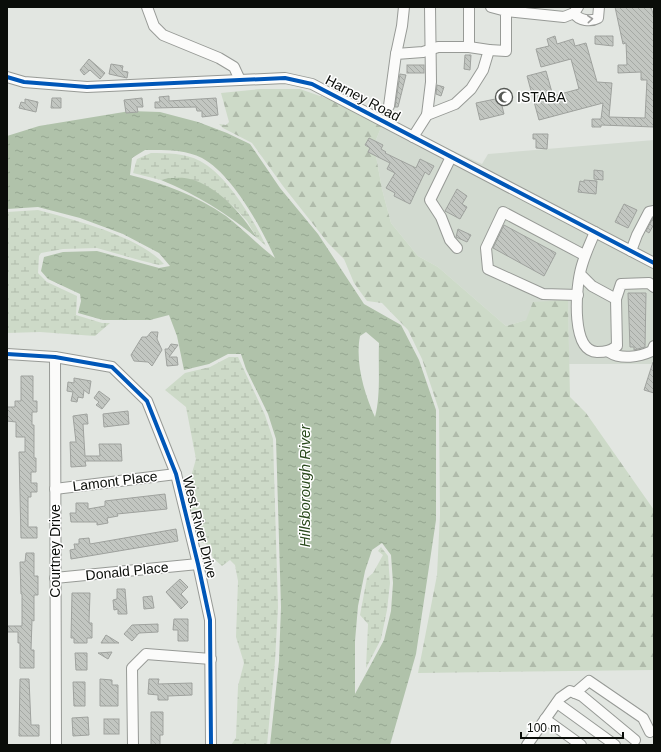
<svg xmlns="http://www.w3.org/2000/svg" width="661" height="752" font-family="Arial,sans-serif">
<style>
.built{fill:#d2dad0}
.forest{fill:url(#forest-firs)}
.wetland{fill:url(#wetland-marsh)}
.water{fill:url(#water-ripples);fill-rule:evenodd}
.building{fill:url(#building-back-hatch);stroke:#9fa29e}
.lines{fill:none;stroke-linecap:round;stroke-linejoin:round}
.minor-casing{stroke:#979a96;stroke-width:12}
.minor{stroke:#fbfbfa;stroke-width:10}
.cycleway-casing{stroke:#fff;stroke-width:6}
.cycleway{stroke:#0057b8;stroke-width:4}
.oneway{stroke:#9b9c9a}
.labels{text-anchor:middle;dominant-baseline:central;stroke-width:3;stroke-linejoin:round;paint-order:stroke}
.poi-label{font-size:14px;fill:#0a0d09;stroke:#fff;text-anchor:start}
.street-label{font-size:14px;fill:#0a0d09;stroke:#fff}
.water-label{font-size:15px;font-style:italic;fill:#29491c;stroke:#fff}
</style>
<defs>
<pattern id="forest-firs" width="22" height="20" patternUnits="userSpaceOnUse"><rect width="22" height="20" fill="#cddac8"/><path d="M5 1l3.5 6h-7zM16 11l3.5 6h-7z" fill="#afbaaa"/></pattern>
<pattern id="wetland-marsh" width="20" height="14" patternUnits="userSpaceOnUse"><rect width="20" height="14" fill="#cddac8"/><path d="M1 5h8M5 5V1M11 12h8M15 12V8" fill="none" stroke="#afbaaa"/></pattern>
<pattern id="water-ripples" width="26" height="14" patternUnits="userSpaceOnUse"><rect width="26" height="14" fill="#b0c2aa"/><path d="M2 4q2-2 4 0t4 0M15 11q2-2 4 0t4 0" fill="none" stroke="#96a691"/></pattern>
<pattern id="building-back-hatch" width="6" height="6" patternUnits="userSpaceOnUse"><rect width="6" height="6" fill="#c2c6c1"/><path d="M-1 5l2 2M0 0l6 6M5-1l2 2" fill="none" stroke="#a5a9a4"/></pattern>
</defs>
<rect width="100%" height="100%" fill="#e2e6e1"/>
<g class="built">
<polygon points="382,125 654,267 654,364 569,364 568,300 526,320 506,326 438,267 418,256 391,223 382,189 374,145"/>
<polygon points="418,135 482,164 488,154 654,140 654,259"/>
</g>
<polygon class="forest" points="260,89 300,89 340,103 382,125 374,145 382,189 391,223 418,256 438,267 506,326 526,320 533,302 568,300 570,397 586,413 654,510 654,670 418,673 437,575 440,514 439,410 422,359 408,330 382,303 367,301 354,283 344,259 328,243 283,186 252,143 223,128 219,124 226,125 229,122 221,93"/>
<g class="wetland">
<path d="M151,153C167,153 185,153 200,161C226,174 254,220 266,246L257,238L247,221L233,206L209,188L168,178L161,180L133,173L137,159Z"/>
<path d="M38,210C74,220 139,236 164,264L159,265L139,260L97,248L63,249L41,253L39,256L38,273L47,282L77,296L76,315L102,323H110L95,336L40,332L7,333V212Z"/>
<polygon points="229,357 238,357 265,415 273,439 278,607 275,661 267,745 231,745 236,738 238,686 244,663 236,637 238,581 235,565 230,560 222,566 213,558 208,545 196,540 189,509 188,487 196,459 186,407 165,390 185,373 210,367"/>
<polygon points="381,547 388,556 390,583 387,610 381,639 366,668 368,624 360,615 367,578 373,573 383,555 378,551"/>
</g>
<g class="water">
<path d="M130,111L160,112L198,122L227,133L250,144L280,188L318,234L364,304L401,325L419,360L436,410V520L416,654L390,745H270L279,661L281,607L276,439L268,414L246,369L241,354H228L209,364L184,370L177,336L169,315L150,320H103L78,313L81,301L80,294L48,279L41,271L44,257L63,252L97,251L159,268L170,266L159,253L123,234L80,218L38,207L7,209V136L39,126ZM145,150C164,150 184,149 202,158C232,174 261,227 275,258C258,245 243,229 226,216C197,196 163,183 130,175L132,158ZM366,332L379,343C378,367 381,394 375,417C364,393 355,362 360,336ZM382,543L391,555L393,583L391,611L384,640L355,694V641L358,606L365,571L372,550Z"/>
<path d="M168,178C175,178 183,177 190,179C218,186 243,215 257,238C226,213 198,195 161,180Z"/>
</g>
<g class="building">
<polygon points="615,7 651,7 654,17 654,127 601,125 601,127 592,127 592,119 601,119 603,103 539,120 527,76 546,71 553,96 579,89 571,59 541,67 536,49 549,46 547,39 555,36 557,44 573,39 575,46 586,43 597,82 612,83 609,117 645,118 647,80 641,80 641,72 618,73 618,65 627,65 626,43 623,44"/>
<polygon points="595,36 613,36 613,46 595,44"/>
<polygon points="465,55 471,55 470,70 464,69"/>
<polygon points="89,59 105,73 100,79 90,70 84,75 80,70"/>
<polygon points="111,64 123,66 122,71 128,72 127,78 109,74"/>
<rect x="407" y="65" width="17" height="8"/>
<polygon points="400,74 406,75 398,107 395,107"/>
<polygon points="437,85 444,87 441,96 436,94"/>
<polygon points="169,96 169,101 216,98 218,115 202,117 202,111 197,111 196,107 155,108 155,102 160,102 159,97"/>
<polygon points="52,98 61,98 61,108 51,108"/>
<polygon points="142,98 143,107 137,107 138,112 126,113 124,100"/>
<polygon points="500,98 504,114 480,120 476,103"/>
<polygon points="25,99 38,102 36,112 19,108 21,102 25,103"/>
<polygon points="533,134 548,134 547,149 536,148 536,139 533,139"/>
<polygon points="369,138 383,145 381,149 386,152 385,153 416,168 420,159 434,166 429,175 425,172 410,204 394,196 395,193 386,188 395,173 387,169 390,163 368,152 370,148 365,145"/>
<polygon points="594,170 603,171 603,180 594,179"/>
<polygon points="584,180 597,181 596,194 578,192 580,181 584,182"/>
<polygon points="457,189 467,196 462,204 467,207 460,219 445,211"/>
<polygon points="624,204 637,210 628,228 615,222"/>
<polygon points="653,218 654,224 649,233 646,231"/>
<polygon points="504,225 556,253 544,276 493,248"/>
<polygon points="458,229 471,235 467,242 456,237"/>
<polygon points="628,293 646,293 645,347 634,350 634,347 630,347"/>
<polygon points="151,332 158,332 157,339 162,350 152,366 148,362 134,361 131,355 142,337 147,337"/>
<polygon points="171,344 178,345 169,357 177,357 178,365 167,366 165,349 168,349"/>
<polygon points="653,362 654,362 654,393 644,390"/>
<polygon points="21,376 33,376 33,401 37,401 37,412 32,412 32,425 34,425 34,458 36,458 36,472 31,472 31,483 37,483 37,492 31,492 31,497 28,497 28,527 37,527 37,538 21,538 19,452 25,452 25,437 16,437 16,422 7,421 7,407 15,407 15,401 21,401"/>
<polygon points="74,378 91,381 89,394 84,390 83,398 78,397 77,402 71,401 73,392 67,391 68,382 74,383"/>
<polygon points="99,391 110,399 102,409 96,405 99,402 94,398"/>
<polygon points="128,411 129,424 104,427 103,414"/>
<polygon points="87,414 88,424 83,424 85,456 100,456 99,444 121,444 122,461 85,461 86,466 71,467 70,442 76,442 73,416"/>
<polygon points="165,494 167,509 117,514 118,516 107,518 108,523 97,525 97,522 71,522 70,513 76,513 76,503 88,503 88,509 105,506 105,501"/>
<polygon points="176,529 178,541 71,559 70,550 75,549 74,544 79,544 79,539 89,538 90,544"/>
<polygon points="26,553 34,553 34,576 38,576 38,595 34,595 34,621 32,620 31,650 34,650 34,668 20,668 20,643 18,643 18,632 7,632 7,626 22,626 22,594 21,594 20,562 25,562"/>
<polygon points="180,579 188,587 181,594 188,602 181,609 166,592"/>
<polygon points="117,589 125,589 127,614 118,614 118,609 114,610 113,600 117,599"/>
<polygon points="72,593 90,593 89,623 92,623 92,638 87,638 87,643 74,643 74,638 71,638"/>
<polygon points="152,596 154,608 144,609 143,597"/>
<polygon points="174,619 188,619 188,641 178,641 178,630 173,630"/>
<polygon points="158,624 158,632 139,633 132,641 124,634 132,625"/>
<polygon points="106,635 119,643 101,643"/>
<polygon points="112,652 108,659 98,653"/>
<polygon points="75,653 87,653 87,670 76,670"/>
<polygon points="20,679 29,679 31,725 39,725 39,736 19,736"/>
<polygon points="100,679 112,680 112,685 118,685 118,706 100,706"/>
<polygon points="149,679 159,679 158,684 192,683 192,695 168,696 168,700 158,700 158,695 148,694"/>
<polygon points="73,682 85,682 85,706 74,706"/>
<polygon points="151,712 163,712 163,735 160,735 160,745 151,745"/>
<polygon points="88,717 89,735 73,736 72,718"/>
<rect x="104" y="719" width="15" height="15"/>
</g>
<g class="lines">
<g class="minor-casing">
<g id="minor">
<polyline points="147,7 154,26 163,35 219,58 234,67 240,80"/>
<polyline points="506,7 506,11 564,17 574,13 578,7"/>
<path d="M574,13C579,21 591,22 598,18L599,7"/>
<polyline points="489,50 506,51 506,11 491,7"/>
<polyline points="396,54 402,26 404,7"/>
<polyline points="7,77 24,82 87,87 285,78 312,84 654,263"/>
<polyline points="389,106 396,54 423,52 438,47 469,47 469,7"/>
<polyline points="427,115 431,82 430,7"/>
<polyline points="413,137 427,115 455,104 471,89 483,70 489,50 469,47"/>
<polyline points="451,157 430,200 441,217 450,240 457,248"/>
<polyline points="631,251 637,235 649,212 654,211"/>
<path d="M580,274L592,286L616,299L617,346C610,351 606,352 597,352C571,351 576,291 580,273C583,258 589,246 595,232"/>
<polyline points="578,295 543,294 488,269 486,248 503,212 584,255"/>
<polyline points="616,299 621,284 649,283 654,287"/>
<path d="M609,352C621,360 639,357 652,351L654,346"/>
<polyline points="7,354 55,357 112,367 147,401 176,474 198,564 210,620 211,745"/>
<polyline points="55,357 56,745"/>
<polyline points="55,489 176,474"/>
<polyline points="55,578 198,564"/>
<polyline points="575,693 589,681 643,718 650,732"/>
<polyline points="557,703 615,745"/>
<polyline points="545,719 581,745"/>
<polyline points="133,745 132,668 146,654 211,659"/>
<polyline points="527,745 560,698 570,691 582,696 635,740"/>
</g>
</g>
<use href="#minor" class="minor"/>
<g class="cycleway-casing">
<g id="cycleway">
<polyline points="7,77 24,82 87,87 285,78 312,84 654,263"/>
<polyline points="7,354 55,357 112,367 147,401 176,474 198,564 210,620 211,745"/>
</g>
</g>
<use href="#cycleway" class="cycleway"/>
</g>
<defs><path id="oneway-chevron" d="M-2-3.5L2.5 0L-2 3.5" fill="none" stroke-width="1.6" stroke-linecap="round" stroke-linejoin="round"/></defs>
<use class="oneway" href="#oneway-chevron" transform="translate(590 19) rotate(-5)"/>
<defs>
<g id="mosque-ring" transform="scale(0.9)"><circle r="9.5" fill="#fff" stroke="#565955" stroke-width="1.5"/><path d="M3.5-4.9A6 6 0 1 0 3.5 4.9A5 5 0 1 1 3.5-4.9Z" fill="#565955"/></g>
</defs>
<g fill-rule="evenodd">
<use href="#mosque-ring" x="504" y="97"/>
</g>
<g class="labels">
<g class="poi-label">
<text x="517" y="97">ISTABA</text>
</g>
<g class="street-label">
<text transform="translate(363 98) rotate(28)">Harney Road</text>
<text transform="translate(115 481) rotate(-7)">Lamont Place</text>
<text transform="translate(200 527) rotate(76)">West River Drive</text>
<text transform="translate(55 551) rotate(-90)">Courtney Drive</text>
<text transform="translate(127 571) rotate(-6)">Donald Place</text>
</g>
<g class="water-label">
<text transform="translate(304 486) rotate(-90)">Hillsborough River</text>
</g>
</g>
<rect width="661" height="752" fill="none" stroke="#0a0d09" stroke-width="16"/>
<path d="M521 732v6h102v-6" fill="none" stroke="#0a0d09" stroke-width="2"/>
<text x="527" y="732" font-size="12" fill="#0a0d09" stroke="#ffffff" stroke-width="3" paint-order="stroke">100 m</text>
</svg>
